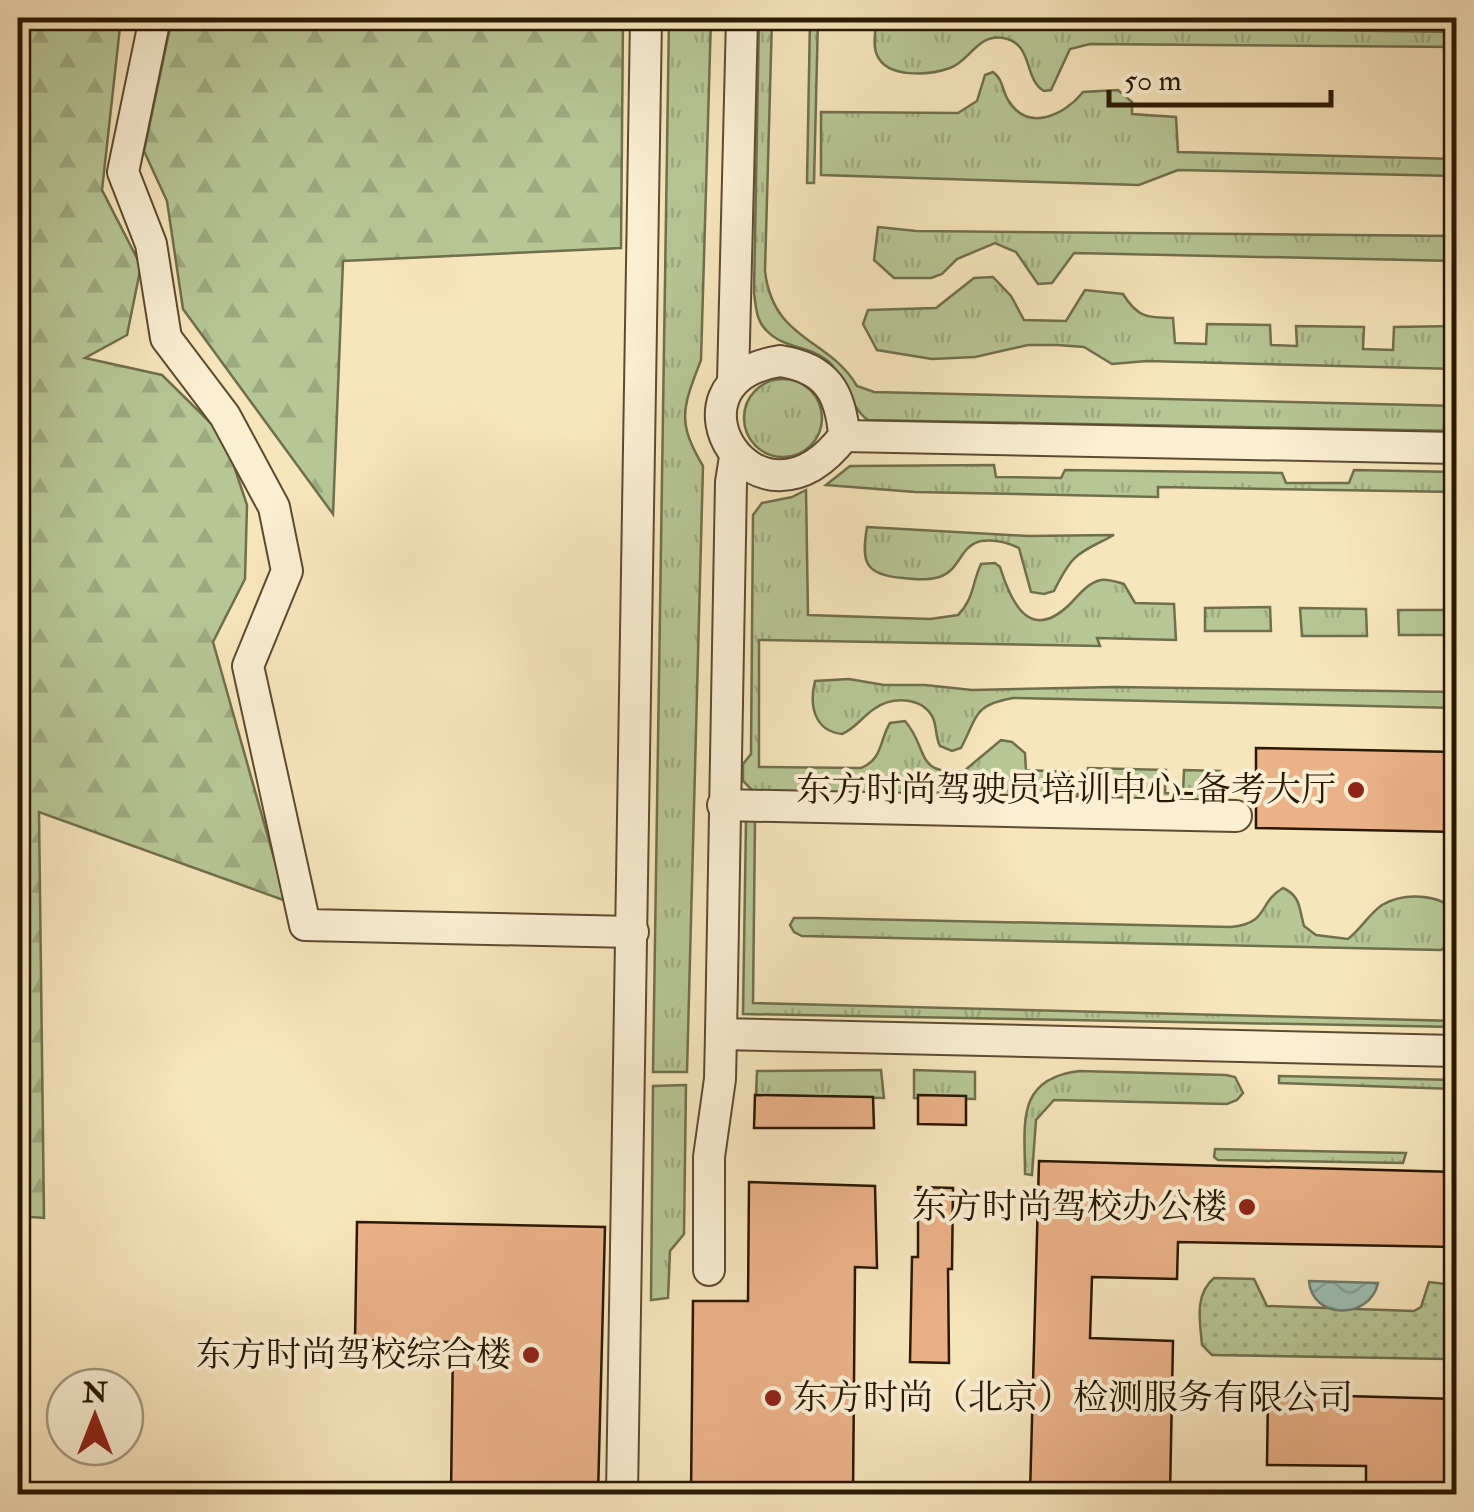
<svg xmlns="http://www.w3.org/2000/svg" width="1474" height="1512" font-family="'IM FELL Double Pica','Noto Serif SC',serif">
<style>
.grass{fill:url(#grass-tufts);stroke:#706f4c;stroke-width:2.5}
.forest{fill:url(#forest-firs);stroke:#706f4c;stroke-width:2.5}
.garden{fill:url(#garden-dots);stroke:#706f4c;stroke-width:2.5}
.water{fill:url(#water-waves);stroke:#6f7c6d;stroke-width:2.5}
.building{fill:#ebb188;stroke:#291803;stroke-width:2.5}
.lines{fill:none;stroke-linecap:round;stroke-linejoin:round}
.minor-casing{stroke:#5c4b31;stroke-width:34}
.minor{stroke:#faeed3;stroke-width:30}
.poi-dot{fill:#8f2418;stroke:#faeed3;stroke-width:4}
.labels{text-anchor:middle;dominant-baseline:central;stroke-width:8;stroke-linejoin:round;paint-order:stroke}
.poi-label{font-size:35px;fill:#291803;stroke:#faeed3;text-anchor:end}
</style>
<defs>
<pattern id="grass-tufts" width="24" height="20" patternUnits="userSpaceOnUse" patternTransform="scale(2.5)"><rect width="24" height="20" fill="#b7c695"/><path d="M3 7l-1-3M5 7V3M7 7l1-3M15 17l-1-3M17 17v-4M19 17l1-3" fill="none" stroke="#9da97f"/></pattern>
<pattern id="forest-firs" width="22" height="20" patternUnits="userSpaceOnUse" patternTransform="scale(2.5)"><rect width="22" height="20" fill="#b7c695"/><path d="M5 1l3.5 6h-7zM16 11l3.5 6h-7z" fill="#9da97f"/></pattern>
<pattern id="garden-dots" width="8" height="8" patternUnits="userSpaceOnUse" patternTransform="scale(2.5)"><rect width="8" height="8" fill="#b7c695"/><path d="M2 2h.1M6 6h.1" fill="none" stroke="#9da97f" stroke-width="1.8" stroke-linecap="round"/></pattern>
<pattern id="water-waves" width="16" height="10" patternUnits="userSpaceOnUse" patternTransform="scale(2.5)"><rect width="16" height="10" fill="#9dbfb3"/><path d="M0 5q4-4 8 0t8 0" fill="none" stroke="#87a398"/></pattern>
</defs>
<rect width="100%" height="100%" fill="#f7e5bb"/>
<filter id="stains"><feTurbulence type="fractalNoise" baseFrequency=".002" numOctaves="4"/><feColorMatrix values="0 0 0 0 .2 0 0 0 0 .09 0 0 0 0 .02 0 0 0 .5 -.17"/></filter>
<radialGradient id="worn" r=".72"><stop offset=".6" stop-color="#630" stop-opacity="0"/><stop offset="1" stop-color="#630" stop-opacity=".3"/></radialGradient>
<g class="grass">
<path d="M669,18H711L701,360C683,407 676,421 703,466L687,1072H653Z"/>
<path d="M759,18H772L765,271C773,341 829,338 857,386L874,392L1456,406V431L868,420C849,407 847,378 828,361C809,345 783,349 766,330C756,320 756,306 754,293Z"/>
<polygon points="810,18 818,18 814,183 807,183"/>
<path d="M876,24L1456,32V47L1090,44L1070,49L1051,90L1044,91C1023,79 1034,43 1003,38C977,34 970,61 950,68C930,75 887,79 877,55C873,47 875,34 876,24Z"/>
<path d="M993,72C1003,79 1002,90 1008,100C1028,133 1065,115 1083,92L1118,90L1132,102V114L1176,117L1178,152L1456,159V176L1178,170L1139,185L821,175V112L958,113L977,101L985,75Z"/>
<polygon points="878,227 916,231 1456,236 1456,261 1074,253 1052,283 1038,284 1016,252 995,243 957,259 942,274 931,278 894,278 874,260"/>
<path d="M993,277L1011,296L1024,320L1066,321L1085,290L1123,294C1137,317 1147,318 1173,318L1175,343L1206,344L1207,324L1270,325L1271,345L1297,346L1296,326L1364,327L1363,349L1393,350L1394,327L1456,326V369L1147,361L1112,364L1084,347L1057,345H1028L975,357L932,359L877,350L863,324L868,310L936,308L974,278Z"/>
<circle cx="783" cy="418" r="39"/>
<polygon points="994,465 996,477 1061,478 1065,470 1282,473 1286,483 1349,483 1354,470 1456,472 1456,492 1158,487 1158,497 915,492 826,485 850,466"/>
<path d="M806,490L808,615L930,619L958,615C974,599 972,583 981,564L995,563L1000,567C1011,602 1029,643 1069,605C1078,596 1087,583 1101,580C1108,579 1117,582 1124,584L1135,603L1174,604L1176,640L1097,638L1100,646L759,640V767L861,768C883,759 879,741 890,723L905,721C929,748 914,776 964,771L1001,740L1012,742L1025,753L1026,770L1069,772L1071,794H1087L1088,768L1166,770L1165,793L1183,794L1184,770L1221,771L1217,798L1210,802L752,790L743,781V764L751,754L753,515L762,503L792,497Z"/>
<path d="M867,527L1028,536L1114,535C1078,554 1073,552 1054,591L1044,594L1031,592L1019,548C1007,542 995,539 981,541C960,546 960,569 942,576C930,581 916,579 903,578C865,575 861,563 867,527Z"/>
<polygon points="1270,607 1271,631 1205,631 1205,608"/>
<polygon points="1300,608 1366,609 1367,636 1302,636"/>
<polygon points="1398,610 1456,610 1456,635 1399,635"/>
<path d="M849,679L884,685H925L972,690L1115,687L1456,692V708L1013,698C973,705 978,716 961,748L952,751L940,746C935,737 937,724 932,716C920,696 891,697 874,709C862,717 856,728 842,734C814,731 809,705 815,681Z"/>
<polygon points="746,820 755,820 753,1003 1456,1021 1456,1027 743,1014"/>
<path d="M1283,888C1301,896 1299,909 1304,926L1316,935L1348,939C1361,929 1369,914 1382,905C1404,892 1439,894 1456,911V940L1441,950L802,936L794,932L790,925L794,918H814L1231,927C1270,923 1257,903 1283,888Z"/>
<polygon points="881,1070 884,1098 756,1095 757,1071"/>
<polygon points="914,1070 975,1072 975,1099 914,1098"/>
<path d="M1079,1071L1226,1075L1235,1077L1243,1093L1237,1100L1227,1104L1054,1100L1036,1120L1032,1175L1025,1174C1025,1124 1015,1079 1079,1071Z"/>
<polygon points="1279,1076 1455,1080 1454,1089 1279,1083"/>
<polygon points="686,1085 684,1234 670,1251 668,1298 651,1300 653,1086"/>
<polygon points="1215,1149 1406,1153 1403,1163 1218,1160 1214,1157"/>
</g>
<g class="forest">
<polygon points="18,18 121,18 102,190 141,266 127,335 85,358 162,375 224,436 247,505 245,579 213,642 286,901 39,812 44,1218 18,1216"/>
<polygon points="172,18 623,18 621,248 343,261 333,514 183,309 167,201 144,151"/>
</g>
<path class="garden" d="M1214,1278L1254,1279L1267,1306L1414,1311L1421,1307L1429,1282L1445,1284L1450,1290L1447,1359L1212,1355L1202,1345C1200,1321 1194,1295 1214,1278Z"/>
<path class="water" d="M1309,1281L1378,1283C1370,1320 1312,1320 1309,1281Z"/>
<g class="building">
<polygon points="1256,748 1456,752 1456,832 1256,828"/>
<polygon points="755,1095 873,1097 874,1128 754,1128"/>
<polygon points="918,1095 966,1096 966,1125 918,1124"/>
<polygon points="1039,1161 1456,1172 1456,1247 1178,1242 1177,1279 1092,1277 1090,1338 1173,1341 1170,1494 1030,1494"/>
<polygon points="749,1182 875,1186 877,1268 855,1267 853,1494 691,1494 693,1301 748,1301"/>
<polygon points="918,1187 953,1188 952,1269 948,1269 949,1363 910,1362 912,1257 918,1257"/>
<polygon points="357,1222 605,1227 598,1494 451,1494 453,1342 355,1340"/>
<polygon points="1268,1394 1456,1399 1456,1494 1366,1494 1366,1466 1267,1465"/>
</g>
<g class="lines">
<g class="minor-casing">
<g id="minor">
<polyline points="155,18 123,172 151,244 166,338 225,416 274,507 287,571 248,666 305,925 633,932"/>
<path d="M780,361C826,368 841,392 844,436C757,550 653,381 780,361Z"/>
<polyline points="733,381 742,18"/>
<polyline points="844,436 1456,448"/>
<polyline points="735,457 731,482 721,1034 1456,1051"/>
<polyline points="723,805 1236,816"/>
<polyline points="709,1270 709,1157 720,1079 721,1034"/>
<polyline points="622,1494 646,18"/>
</g>
</g>
<use href="#minor" class="minor"/>
</g>
<g class="poi-dot">
<circle cx="1356" cy="790" r="10"/>
<circle cx="1247" cy="1207" r="10"/>
<circle cx="531" cy="1355" r="10"/>
<circle cx="773" cy="1398" r="10"/>
</g>
<g class="labels">
<g class="poi-label">
<text x="1336" y="790">东方时尚驾驶员培训中心-备考大厅</text>
<text x="1227" y="1207">东方时尚驾校办公楼</text>
<text x="511" y="1355">东方时尚驾校综合楼</text>
<text x="793" y="1398" text-anchor="start">东方时尚（北京）检测服务有限公司</text>
</g>
</g>
<rect width="1474" height="1512" fill="none" stroke="#f7e5bb" stroke-width="60"/>
<rect x="20" y="20" width="1434" height="1472" fill="none" stroke="#291803" stroke-width="5"/>
<rect x="30" y="30" width="1414" height="1452" fill="none" stroke="#291803" stroke-width="2.5"/>
<g transform="translate(95 1417)"><circle r="48" fill="#faeed3" stroke="#a69880" stroke-width="2.5"/>
<path d="M0-8L18 38L0 25L-18 38Z" fill="#8f2418"/>
<text y="-15" font-size="28" font-weight="bold" text-anchor="middle" fill="#291803">N</text>
</g>
<path d="M1109 90v15h222v-15" fill="none" stroke="#291803" stroke-width="5"/>
<text x="1124" y="90" font-size="30" fill="#291803" stroke="#faeed3" stroke-width="8" paint-order="stroke">50 m</text>
<rect width="100%" height="100%" filter="url(#stains)"/>
<rect width="100%" height="100%" fill="url(#worn)"/>
</svg>
